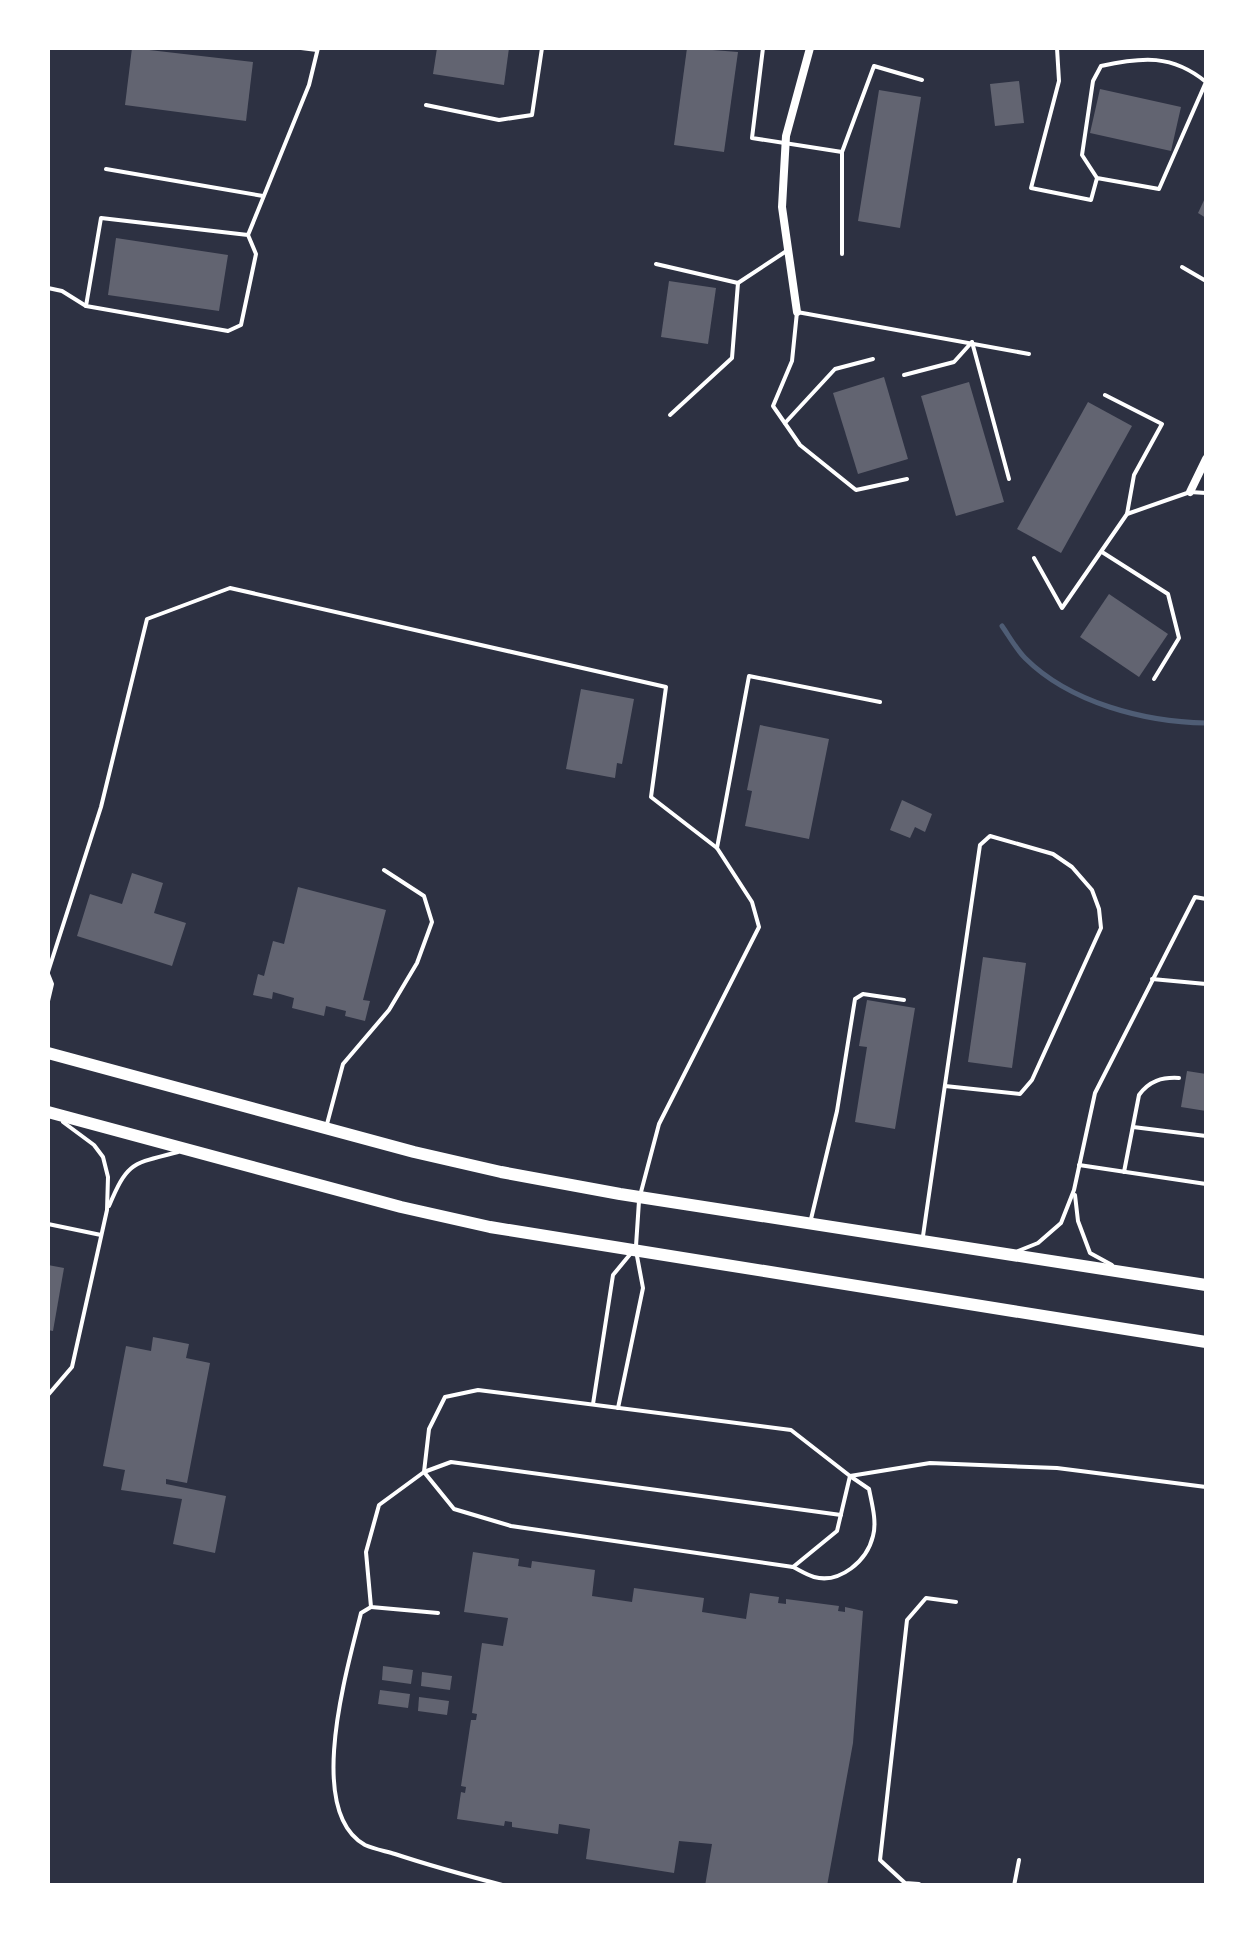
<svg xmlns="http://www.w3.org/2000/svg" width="1254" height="1933" font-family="Literata,serif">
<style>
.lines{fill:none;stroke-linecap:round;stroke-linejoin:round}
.stream{stroke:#4f5d75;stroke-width:5}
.building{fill:#626471}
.service{stroke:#fff;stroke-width:4}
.minor{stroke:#fff;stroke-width:8}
.trunk{stroke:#fff;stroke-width:12}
</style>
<rect width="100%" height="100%" fill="#2d3142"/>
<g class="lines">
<path class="stream" d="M1002,626C1009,636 1016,649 1025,658C1070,703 1145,722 1206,723"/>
</g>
<g class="building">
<polygon points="132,48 253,62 246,121 125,105"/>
<polygon points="437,48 509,48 504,85 433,74"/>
<polygon points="687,48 738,52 724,152 674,145"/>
<polygon points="1019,81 1024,123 995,126 990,84"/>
<polygon points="1100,89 1181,107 1171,151 1090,133"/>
<polygon points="879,90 921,97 900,228 858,221"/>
<polygon points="1206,196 1206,218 1198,213"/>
<polygon points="116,238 228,255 219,311 108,295"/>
<polygon points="669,281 716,288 708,344 661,337"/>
<polygon points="884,377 908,459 858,474 833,393"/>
<polygon points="969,382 1004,502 956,516 921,396"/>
<polygon points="1088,402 1132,426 1061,553 1017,529"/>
<polygon points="1109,594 1168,634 1139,677 1080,637"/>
<polygon points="581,689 634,699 622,764 617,763 615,778 566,769"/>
<polygon points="760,725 829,739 809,839 745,826 752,791 747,790"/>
<polygon points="902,800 932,814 925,832 915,827 910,838 890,830"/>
<polygon points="132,873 163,883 154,913 186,923 172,966 77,936 90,894 122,904"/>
<polygon points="298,887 386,910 363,1000 370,1001 365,1021 345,1016 346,1011 326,1006 324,1016 292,1008 294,998 273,992 272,999 253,995 258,974 264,976 273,941 284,944"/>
<polygon points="983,957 1026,963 1012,1068 968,1062"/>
<polygon points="867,1000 915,1008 895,1129 855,1122 867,1047 859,1046"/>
<polygon points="1187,1071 1206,1074 1206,1111 1181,1107"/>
<polygon points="48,1265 64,1268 53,1331 48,1330"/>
<polygon points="153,1337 189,1344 186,1358 210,1363 187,1483 166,1479 166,1484 226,1496 215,1553 173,1544 182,1499 121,1490 125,1470 103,1466 126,1346 151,1351"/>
<polygon points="473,1552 519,1559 518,1566 531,1568 532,1561 595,1570 592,1596 632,1602 634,1588 704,1598 702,1612 746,1619 750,1593 779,1597 778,1603 786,1604 786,1599 839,1606 838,1611 845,1612 845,1607 863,1611 853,1743 827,1886 705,1886 712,1844 679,1841 674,1873 586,1859 590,1829 559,1824 558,1834 512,1827 512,1822 505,1821 504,1826 457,1819 461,1792 465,1793 466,1787 461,1786 471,1720 476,1720 477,1714 472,1713 482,1643 503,1646 508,1618 464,1612"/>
<polygon points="383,1666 413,1670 411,1684 382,1680"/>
<polygon points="422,1672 452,1676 450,1690 421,1686"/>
<polygon points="380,1690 410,1694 408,1708 378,1704"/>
<polygon points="419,1697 449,1701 447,1715 418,1711"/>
</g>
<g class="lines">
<g class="service">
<polyline points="301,48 317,50"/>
<polyline points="763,48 752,138 842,152 874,66 922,80"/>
<path d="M1057,48L1059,81L1031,188L1091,200L1097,178L1159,189L1206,82C1172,54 1142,57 1101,66L1093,81L1082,155L1097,178"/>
<polyline points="426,105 499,120 532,115 542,48"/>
<polyline points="842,152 842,254"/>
<polyline points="106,169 263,196"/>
<polyline points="248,235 101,218 86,306 228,331 241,325 256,254 248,235 309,85 318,48"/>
<polyline points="656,264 738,283 788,250"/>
<polyline points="1182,267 1206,281"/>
<polyline points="48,288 62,291 86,306"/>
<polyline points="972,342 1009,479"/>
<polyline points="904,375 954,362 972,342"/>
<polyline points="1105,395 1162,424 1134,475 1127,514"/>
<polyline points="670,415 732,358 738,283"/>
<polyline points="785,423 835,369 873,359"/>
<polyline points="907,479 856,490 800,445 773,406 792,361 797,312 1029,354"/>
<polyline points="1102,552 1168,594 1179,638 1154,679"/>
<polyline points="1034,558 1062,608 1127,514 1190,492 1206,493"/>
<polyline points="48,972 101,807 147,619 230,588 666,687 651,797 717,848"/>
<polyline points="48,974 52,984 48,1001"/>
<polyline points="1152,979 1206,984"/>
<polyline points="1206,1014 1206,1010"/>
<polyline points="327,1124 343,1064 389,1010 417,963 432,922 424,896 384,870"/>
<polyline points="1133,1127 1206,1136"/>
<polyline points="1079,1165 1206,1184"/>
<path d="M1124,1172L1139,1095C1149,1081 1162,1077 1179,1078"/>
<polyline points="641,1192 659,1124 759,927 752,902 717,848 749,676 880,702"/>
<polyline points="1075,1195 1078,1221 1090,1253 1112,1265"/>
<path d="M109,1206C128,1161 132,1164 178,1152"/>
<polyline points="811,1219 837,1111 855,999 863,994 904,1000"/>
<polyline points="48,1224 101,1235"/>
<polyline points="923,1236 926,1215 980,845 990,836 1053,854 1072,867 1092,890 1099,909 1101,928 1032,1080 1020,1094 945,1086"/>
<polyline points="636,1246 639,1201"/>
<polyline points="1018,1251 1038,1243 1061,1223 1074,1190 1095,1093 1195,897 1206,899"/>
<polygon points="478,1390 791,1430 850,1476 837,1531 793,1567 511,1526 454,1509 424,1472 429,1429 445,1397"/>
<polyline points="48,1395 72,1367 107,1210 108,1177 103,1157 94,1145 63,1122"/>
<polyline points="593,1404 613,1275 632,1252"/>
<polyline points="618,1408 643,1288 637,1256"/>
<polyline points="850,1476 930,1463 1057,1468 1206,1487"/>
<path d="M793,1567C799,1570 807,1575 814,1577C840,1584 867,1561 873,1536C877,1522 872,1504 869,1489L850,1476"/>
<path d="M371,1607L361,1613C348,1667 304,1811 365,1845C374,1849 385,1851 395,1854C431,1866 468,1876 506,1886"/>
<polyline points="438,1613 371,1607 366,1552 379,1505 424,1472 451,1462 841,1515"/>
<polyline points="919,1884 905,1883 880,1860 907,1620 926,1598 956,1602"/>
<polyline points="1014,1886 1019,1860"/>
</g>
<g class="minor">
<polyline points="797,312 782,207 786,136 810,48"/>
<polyline points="1190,492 1206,459"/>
</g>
<g class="trunk">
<polyline points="48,1053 414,1152 501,1172 620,1194 1206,1285"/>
<polyline points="48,1112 401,1207 490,1227 1206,1342"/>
</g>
</g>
<rect width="1254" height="1933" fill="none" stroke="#ffffff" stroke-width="100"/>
</svg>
